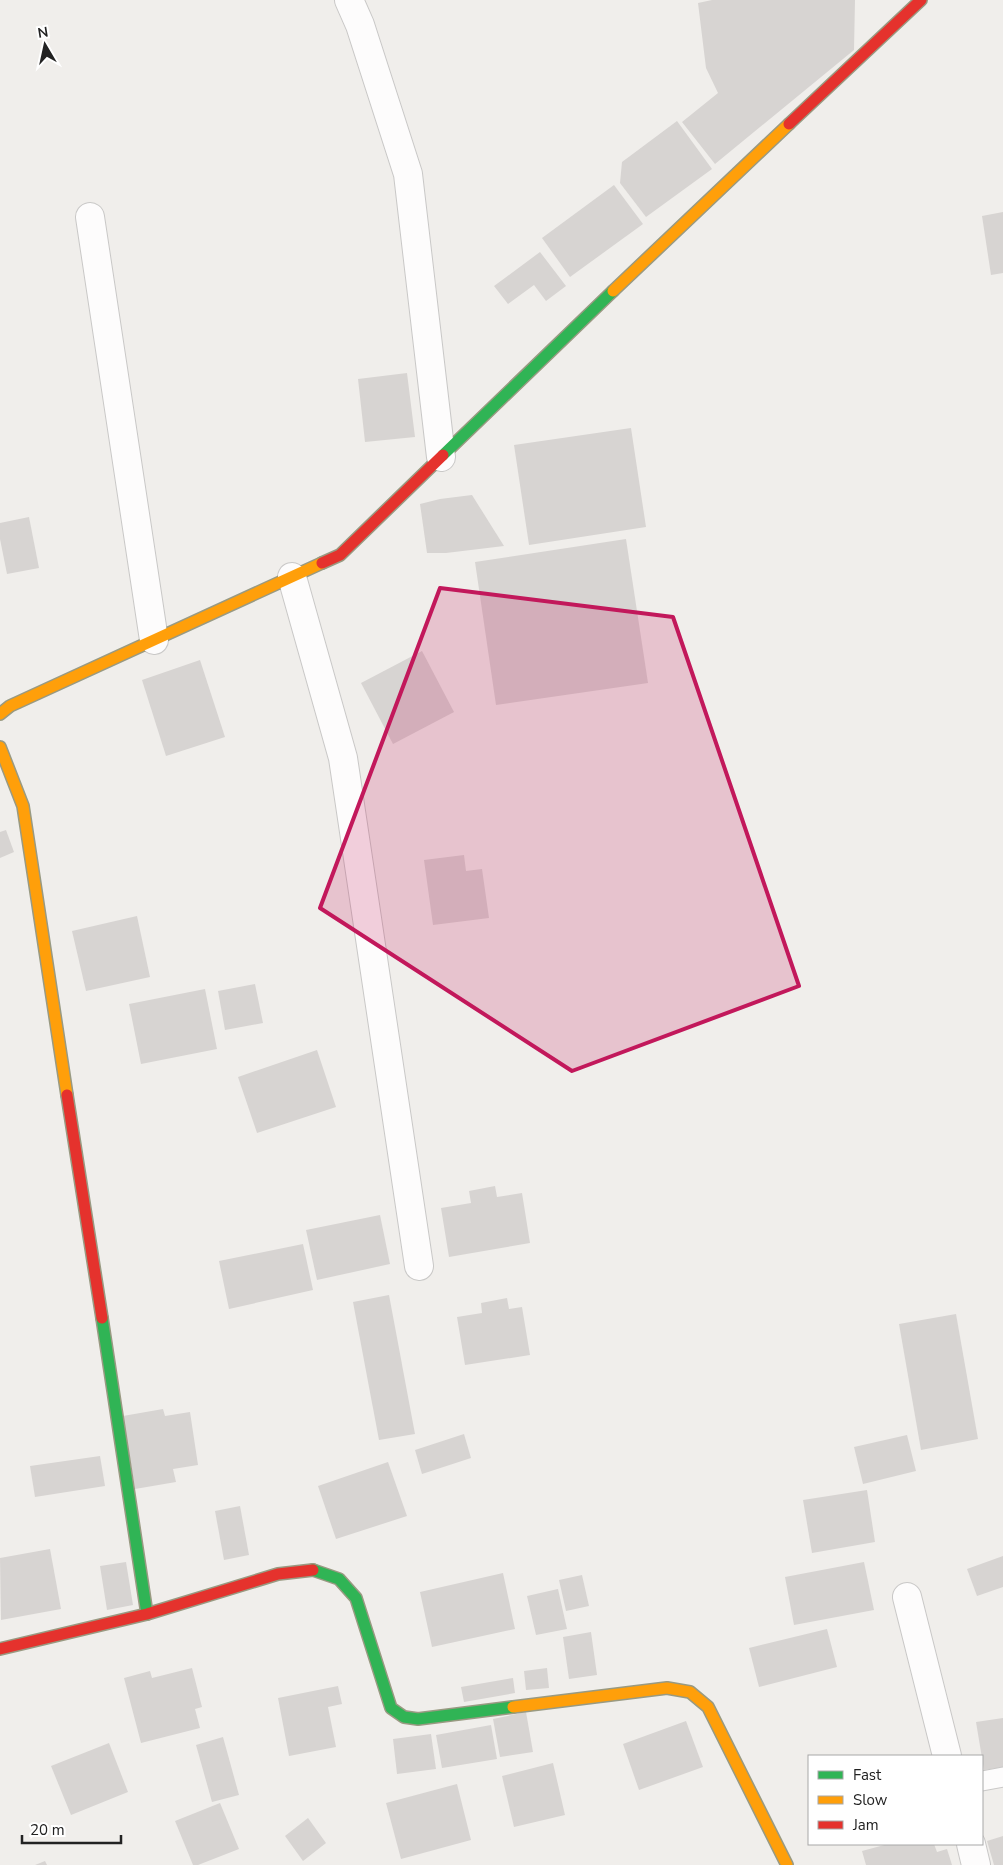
<svg xmlns="http://www.w3.org/2000/svg" width="1003" height="1865" font-family="'Nunito Sans',sans-serif">
<style>
.building{fill:#d7d4d2}
.lines{fill:none;stroke-linecap:round;stroke-linejoin:round}
.lane-casing{stroke:#c9c8c7;stroke-width:21}
.street-casing{stroke:#c9c8c7;stroke-width:30}
.fast-casing{stroke:#999a82;stroke-width:14}
.slow-casing{stroke:#999a82;stroke-width:14}
.jam-casing{stroke:#999a82;stroke-width:14}
.lane{stroke:#fdfcfc;stroke-width:19}
.street{stroke:#fdfcfc;stroke-width:28}
.fast{stroke:#30b455;stroke-width:11}
.slow{stroke:#ff9f0a;stroke-width:11}
.jam{stroke:#e5322d;stroke-width:11}
.marked{fill:#c2185b;fill-opacity:0.2;stroke:#c2185b;stroke-width:4;stroke-linejoin:round}
</style>
<rect width="100%" height="100%" fill="#f0eeeb"/>
<g class="building">
<polygon points="712,0 855,0 854,50 715,164 682,122 718,93 706,68 698,3"/>
<polygon points="677,121 712,169 646,217 620,183 622,162"/>
<polygon points="614,185 643,224 570,277 542,238"/>
<polygon points="1003,212 1003,273 991,275 982,216"/>
<polygon points="540,252 566,286 546,301 534,285 508,304 494,286"/>
<polygon points="407,373 415,437 365,442 358,379"/>
<polygon points="631,428 646,527 529,545 514,445"/>
<polygon points="472,495 504,546 446,553 427,553 420,504 440,499"/>
<polygon points="29,517 39,568 7,574 0,539 0,523"/>
<polygon points="626,539 648,683 496,705 475,562"/>
<polygon points="422,651 454,712 393,744 361,683"/>
<polygon points="200,660 225,737 166,756 142,680"/>
<polygon points="6,830 14,852 0,858 0,832"/>
<polygon points="464,855 466,871 482,869 489,918 433,925 424,860"/>
<polygon points="137,916 150,977 86,991 72,931"/>
<polygon points="255,984 263,1023 225,1030 218,991"/>
<polygon points="205,989 217,1049 141,1064 129,1004"/>
<polygon points="317,1050 336,1107 257,1133 238,1077"/>
<polygon points="495,1186 497,1197 522,1193 530,1243 449,1257 441,1208 471,1203 469,1191"/>
<polygon points="380,1215 390,1264 317,1280 306,1230"/>
<polygon points="303,1244 313,1290 229,1309 219,1261"/>
<polygon points="389,1295 415,1434 379,1440 353,1302"/>
<polygon points="507,1298 509,1309 522,1307 530,1355 465,1365 457,1317 482,1313 481,1303"/>
<polygon points="956,1314 978,1439 921,1450 899,1324"/>
<polygon points="163,1409 165,1416 190,1412 198,1465 173,1469 176,1482 135,1489 123,1416"/>
<polygon points="464,1434 471,1458 422,1474 415,1450"/>
<polygon points="907,1435 916,1471 863,1484 854,1447"/>
<polygon points="100,1456 105,1486 35,1497 30,1466"/>
<polygon points="388,1462 407,1516 336,1539 318,1486"/>
<polygon points="867,1490 875,1542 812,1553 803,1500"/>
<polygon points="240,1506 249,1555 224,1560 215,1511"/>
<polygon points="50,1549 61,1609 1,1620 0,1558"/>
<polygon points="1003,1556 1003,1587 977,1596 967,1569"/>
<polygon points="126,1562 133,1605 107,1610 100,1566"/>
<polygon points="864,1562 874,1610 794,1625 785,1577"/>
<polygon points="503,1573 515,1629 432,1647 420,1592"/>
<polygon points="582,1575 589,1606 566,1611 559,1580"/>
<polygon points="558,1589 567,1629 536,1635 527,1596"/>
<polygon points="827,1629 837,1667 759,1687 749,1648"/>
<polygon points="591,1632 597,1675 569,1679 563,1637"/>
<polygon points="192,1668 202,1707 195,1709 200,1728 141,1743 124,1678 150,1671 152,1678"/>
<polygon points="547,1668 549,1688 526,1690 524,1671"/>
<polygon points="513,1678 515,1693 464,1702 461,1687"/>
<polygon points="338,1686 342,1704 328,1707 336,1747 289,1756 278,1698"/>
<polygon points="526,1712 533,1752 500,1757 493,1719"/>
<polygon points="1003,1718 1003,1767 984,1770 976,1722"/>
<polygon points="686,1721 703,1767 639,1790 623,1744"/>
<polygon points="491,1725 497,1759 442,1768 436,1735"/>
<polygon points="431,1734 436,1769 397,1774 393,1739"/>
<polygon points="223,1737 239,1795 212,1802 196,1745"/>
<polygon points="109,1743 128,1792 71,1815 51,1766"/>
<polygon points="553,1763 565,1815 514,1827 502,1776"/>
<polygon points="457,1784 471,1840 401,1859 386,1803"/>
<polygon points="220,1803 239,1849 198,1865 193,1865 175,1821"/>
<polygon points="308,1818 326,1843 303,1861 285,1836"/>
<polygon points="1003,1836 1003,1865 994,1865 987,1841"/>
<polygon points="888,1844 934,1844 937,1852 947,1849 952,1865 866,1865 862,1851"/>
<polygon points="45,1861 47,1865 35,1865"/>
</g>
<g class="lines">
<g class="lane-casing">
<polyline id="lane" points="982,1781 1003,1777"/>
</g>
<g class="street-casing">
<g id="street">
<polyline points="349,0 360,25 408,174 441,457"/>
<polyline points="90,217 154,640"/>
<polyline points="292,577 343,758 419,1266"/>
<polyline points="907,1597 947,1756"/>
<polyline points="971,1844 976,1865"/>
</g>
</g>
<g class="fast-casing">
<g id="fast">
<polyline points="443,455 613,291"/>
<polyline points="102,1318 147,1614"/>
<polyline points="313,1570 339,1579 356,1598 391,1708 404,1717 418,1719 513,1707"/>
</g>
</g>
<g class="slow-casing">
<g id="slow">
<polyline points="613,291 789,124"/>
<polyline points="0,714 10,706 322,563"/>
<polyline points="0,747 23,806 67,1095"/>
<polyline points="513,1707 667,1688 690,1692 708,1707 787,1865"/>
</g>
</g>
<g class="jam-casing">
<g id="jam">
<polyline points="789,124 921,0"/>
<polyline points="322,563 340,555 443,455"/>
<polyline points="67,1095 102,1318"/>
<polyline points="0,1649 147,1614 278,1574 313,1570"/>
</g>
</g>
<use href="#lane" class="lane"/>
<use href="#street" class="street"/>
<use href="#fast" class="fast"/>
<use href="#slow" class="slow"/>
<use href="#jam" class="jam"/>
</g>
<path class="marked" d="M440,588L673,617L799,986L572,1071L320,908Z"/>
<rect x="808" y="1755" width="175" height="90" fill="#ffffff" stroke="#a7a7a7"/>
<rect x="818" y="1771" width="25" height="8" fill="#30b455" stroke="#a7a7a7"/>
<text x="853" y="1780" font-size="15" fill="#222222">Fast</text>
<rect x="818" y="1796" width="25" height="8" fill="#ff9f0a" stroke="#a7a7a7"/>
<text x="853" y="1805" font-size="15" fill="#222222">Slow</text>
<rect x="818" y="1821" width="25" height="8" fill="#e5322d" stroke="#a7a7a7"/>
<text x="853" y="1830" font-size="15" fill="#222222">Jam</text>
<g transform="translate(45 45) rotate(351)" stroke="#ffffff" stroke-width="4" paint-order="stroke">
<path d="M0-4L9 19L0 12L-9 19Z" fill="#222222"/>
<text y="-8" font-size="14" font-weight="bold" text-anchor="middle" fill="#222222">N</text>
</g>
<path d="M22 1835v8h99v-8" fill="none" stroke="#222222" stroke-width="2.5"/>
<text x="30" y="1835" font-size="15" fill="#222222" stroke="#ffffff" stroke-width="4" paint-order="stroke">20 m</text>
</svg>
